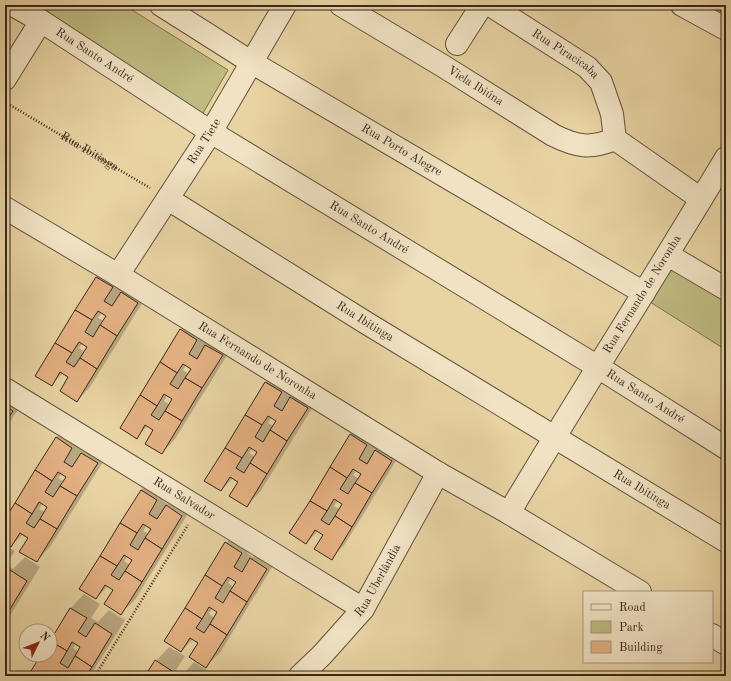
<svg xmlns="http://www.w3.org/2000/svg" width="731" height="681" font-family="'Old Standard TT',serif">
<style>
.green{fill:#beba80;stroke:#7a714e}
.shadow{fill:#0003;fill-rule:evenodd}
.building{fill:#e4b182;stroke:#36281b}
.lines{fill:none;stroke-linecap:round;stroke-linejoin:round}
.minor-casing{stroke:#62533d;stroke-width:24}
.path{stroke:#36281b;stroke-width:2.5;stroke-dasharray:1 2;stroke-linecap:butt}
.minor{stroke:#f0e2c3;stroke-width:22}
.labels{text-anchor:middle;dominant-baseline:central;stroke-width:3.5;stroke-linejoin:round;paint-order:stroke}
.street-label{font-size:12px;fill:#36281b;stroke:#f0e2c3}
</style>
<rect width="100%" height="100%" fill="#e8d3a3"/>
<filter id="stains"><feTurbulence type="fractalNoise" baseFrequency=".005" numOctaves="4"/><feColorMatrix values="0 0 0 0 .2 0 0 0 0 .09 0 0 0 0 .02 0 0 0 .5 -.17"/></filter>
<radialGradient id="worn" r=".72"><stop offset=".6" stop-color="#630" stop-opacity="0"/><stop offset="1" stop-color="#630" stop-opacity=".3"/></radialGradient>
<g class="green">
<polygon points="10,5 124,5 228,70 202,115"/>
<polygon points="710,5 726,5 726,15"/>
<polygon points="676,265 726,301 726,350 647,300"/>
</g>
<g class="shadow">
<path d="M110,263L151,289L90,387L77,401L70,377L63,373L51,385L36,375L96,277ZM102,312L107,316L104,321L98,318ZM83,343L89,346L85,352L79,348Z"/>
<path d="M195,316L236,341L175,439L162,453L155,429L148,426L136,437L181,330ZM186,365L192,368L189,374L183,370ZM168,395L174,399L170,405L164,401Z"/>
<path d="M280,369L321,394L260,492L246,506L239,482L233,478L221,490L206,481L266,382ZM272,417L277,421L274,426L268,423ZM253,448L258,452L255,457L249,453Z"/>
<polygon points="5,392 26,397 5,430"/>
<path d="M365,421L405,446L345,544L331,558L324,535L318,531L306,543L351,435ZM357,470L362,473L359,479L353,475ZM338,500L343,504L340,510L334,506Z"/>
<path d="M70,424L86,434L77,447L83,451L95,439L111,449L50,547L36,561L29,538L23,534L11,546L5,542V521L56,438ZM62,473L67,476L64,482L58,478ZM43,503L48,507L45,512L39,509Z"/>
<path d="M155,477L171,486L162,500L168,504L180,492L195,502L135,600L121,613L114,590L108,586L96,598L141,490ZM147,525L152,529L149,534L143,531ZM128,556L133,559L130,565L124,561Z"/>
<path d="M240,529L255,539L247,553L253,557L265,545L280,554L220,653L206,666L199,643L193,639L181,651L226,543ZM231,578L237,581L234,587L228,583ZM212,608L218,612L215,618L209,614Z"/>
<polygon points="5,545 15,551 6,565 13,569 25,557 40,567 5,624"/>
<path d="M84,594L100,604L91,618L98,622L109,610L125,620L90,676H61L57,674L56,676H29L42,655H50V642L71,608ZM76,643L82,646L78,652L73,648Z"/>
<polygon points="169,647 185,656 176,670 183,674 194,662 210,672 208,676 146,676 156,661"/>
</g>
<g class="building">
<polygon points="96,277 113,287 104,301 112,306 121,292 138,303 117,336 100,325 106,316 98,311 92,320 75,310"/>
<polygon points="75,310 92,320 85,332 93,337 100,325 117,336 97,369 80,358 87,347 79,342 72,353 55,343"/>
<polygon points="180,329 197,340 189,354 197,359 205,345 223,355 202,388 185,378 191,369 183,364 177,373 160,362"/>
<polygon points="55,343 72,353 66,362 74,367 80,358 97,369 77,402 60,391 68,377 60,372 52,386 35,376"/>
<polygon points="160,362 177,373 170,384 178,389 185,378 202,388 182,421 165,411 172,399 164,394 157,406 140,395"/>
<polygon points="265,382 282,392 274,406 282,411 290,397 308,408 287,441 270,430 276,421 268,416 262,425 245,415"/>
<polygon points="140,395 157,406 151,415 159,420 165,411 182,421 162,454 145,444 153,430 145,425 137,439 120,428"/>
<polygon points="5,406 13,411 5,423"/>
<polygon points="245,415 262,425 255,437 263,442 270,430 287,441 267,474 250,463 257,452 249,447 242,458 225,448"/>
<polygon points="350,434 367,445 359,459 367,464 375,450 392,461 372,493 355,483 361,474 353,469 347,478 330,467"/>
<polygon points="56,437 72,448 64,462 72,467 81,453 98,463 77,496 60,486 66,477 58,472 52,481 35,470"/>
<polygon points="225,448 242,458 236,468 244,473 250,463 267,474 247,507 229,496 238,482 230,477 221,491 204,481"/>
<polygon points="330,467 347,478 340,489 348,494 355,483 372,493 352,527 335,516 342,504 334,499 327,511 310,501"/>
<polygon points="35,470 52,481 45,492 53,497 60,486 77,496 57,529 40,519 47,507 39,502 32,514 15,503"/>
<polygon points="141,490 157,500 149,514 157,519 166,505 182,516 162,549 145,538 151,529 143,524 137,533 120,523"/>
<polygon points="310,501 327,511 321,520 329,525 335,516 352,527 332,560 314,549 323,535 315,530 306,544 289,533"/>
<polygon points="15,503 32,514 26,523 34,528 40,519 57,529 37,562 19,552 28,538 20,533 11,547 5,543 5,519"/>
<polygon points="120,523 137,533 130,545 138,550 145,538 162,549 142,582 125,571 132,560 124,555 117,566 100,556"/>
<polygon points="225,542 242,553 234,567 242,572 250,558 267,569 247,602 230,591 236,582 228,577 222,586 205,575"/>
<polygon points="100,556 117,566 111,575 119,580 125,571 142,582 121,615 104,604 113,590 105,585 96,599 79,589"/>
<polygon points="10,570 27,581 7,614 5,613 5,578"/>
<polygon points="205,575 222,586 215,598 223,603 230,591 247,602 227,635 210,624 217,612 209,607 202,619 185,608"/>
<polygon points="70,608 87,618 78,632 86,637 95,623 112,634 92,667 75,656 80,647 72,642 67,651 50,641"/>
<polygon points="185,608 202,619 196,628 204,633 210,624 227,635 206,668 189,657 198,643 190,638 181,652 164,641"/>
<polygon points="50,641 67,651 60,663 68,668 75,656 92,667 86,676 59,676 54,673 51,676 33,676 29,674 41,655 50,655"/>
<polygon points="155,660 172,671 168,676 145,676"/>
</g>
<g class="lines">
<g class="minor-casing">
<g id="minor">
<path id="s2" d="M13,5L41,21L211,132L598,367L726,448"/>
<path id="s3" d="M161,5L251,62L644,293"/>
<path id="s4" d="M341,5L443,66L553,135C577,147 590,149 615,139"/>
<path id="s5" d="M490,5L587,67L601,82L612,114L615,139L701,199"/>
<polyline points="682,5 726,29"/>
<polyline points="457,44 482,5"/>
<polyline points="5,79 41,21"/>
<path id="s6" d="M168,199L368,324L726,541"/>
<path id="s7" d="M5,208L118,275L438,473L509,513L640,592"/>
<polyline points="668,255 726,289"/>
<path id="s8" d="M118,275L211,132L285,5"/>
<path id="s9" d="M5,389L363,609"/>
<path id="s10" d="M509,513C580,393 655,277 726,158"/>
<polyline points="712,635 726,644"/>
<path id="s11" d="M300,676L322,655L363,609L438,473"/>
</g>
</g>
<g class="path">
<path id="s1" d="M5,102L150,188"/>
<polyline points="95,676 188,525"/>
</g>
<use href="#minor" class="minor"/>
</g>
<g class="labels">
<g class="street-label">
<text stroke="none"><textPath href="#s5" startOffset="90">Rua Piracicaba</textPath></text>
<text stroke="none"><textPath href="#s2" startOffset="96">Rua Santo André</textPath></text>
<text stroke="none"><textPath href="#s4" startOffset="157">Viela Ibiúna</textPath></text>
<text stroke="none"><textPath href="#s8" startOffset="159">Rua Tiete</textPath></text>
<text stroke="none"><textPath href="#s3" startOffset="281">Rua Porto Alegre</textPath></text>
<text stroke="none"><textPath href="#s1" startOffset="98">Rua Ibitinga</textPath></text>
<text stroke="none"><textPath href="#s2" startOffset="420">Rua Santo André</textPath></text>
<text stroke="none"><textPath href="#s10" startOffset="256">Rua Fernando de Noronha</textPath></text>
<text stroke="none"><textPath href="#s6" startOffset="232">Rua Ibitinga</textPath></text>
<text stroke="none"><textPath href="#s7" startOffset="295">Rua Fernando de Noronha</textPath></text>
<text stroke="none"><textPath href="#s2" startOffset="744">Rua Santo André</textPath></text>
<text stroke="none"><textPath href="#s6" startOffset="556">Rua Ibitinga</textPath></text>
<text stroke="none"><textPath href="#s9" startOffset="210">Rua Salvador</textPath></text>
<text stroke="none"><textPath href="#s11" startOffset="124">Rua Uberlândia</textPath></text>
</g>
</g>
<rect width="731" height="681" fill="none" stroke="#e8d3a3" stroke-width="20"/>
<rect x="6" y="6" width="719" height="669" fill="none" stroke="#36281b" stroke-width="2"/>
<rect x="10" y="10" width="711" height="661" fill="none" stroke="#36281b"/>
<rect x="583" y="591" width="130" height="72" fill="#f0e2c3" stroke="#a69880"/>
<rect x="591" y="604" width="20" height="6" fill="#f0e2c3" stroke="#a69880"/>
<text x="619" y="611" font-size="12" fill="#36281b">Road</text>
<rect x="591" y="621" width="20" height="12" fill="#beba80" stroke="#a69880"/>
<text x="619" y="631" font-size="12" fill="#36281b">Park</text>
<rect x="591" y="641" width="20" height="12" fill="#e4b182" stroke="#a69880"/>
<text x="619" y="651" font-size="12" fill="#36281b">Building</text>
<g transform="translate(38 643) rotate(47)"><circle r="19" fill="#f0e2c3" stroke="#a69880"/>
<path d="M0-3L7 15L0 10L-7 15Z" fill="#8f2418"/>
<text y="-6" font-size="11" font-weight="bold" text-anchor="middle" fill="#36281b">N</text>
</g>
<rect width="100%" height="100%" filter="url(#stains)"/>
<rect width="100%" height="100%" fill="url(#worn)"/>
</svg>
